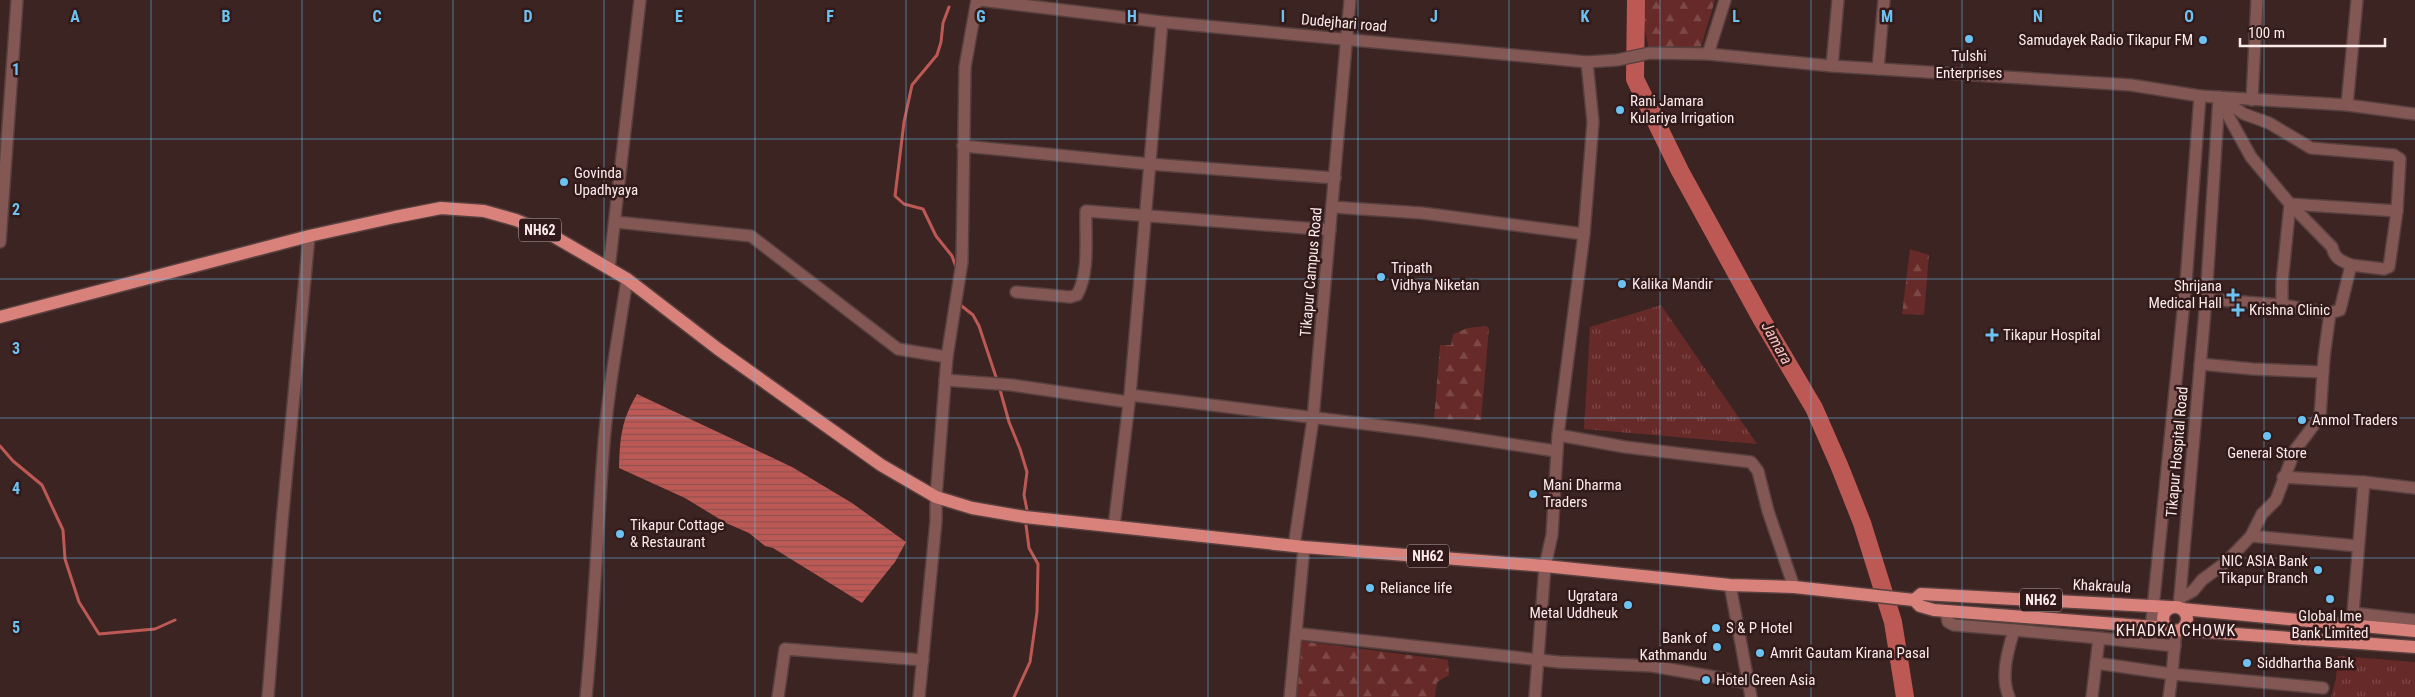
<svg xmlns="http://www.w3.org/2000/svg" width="2415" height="697" font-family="'Roboto Condensed',sans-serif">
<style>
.grass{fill:url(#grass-tufts)}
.forest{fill:url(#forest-firs)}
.water{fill:url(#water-rules)}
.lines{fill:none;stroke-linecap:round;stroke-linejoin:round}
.stream{stroke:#bd5955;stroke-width:3}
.river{stroke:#bd5955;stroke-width:18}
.minor-casing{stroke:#57403e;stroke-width:14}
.major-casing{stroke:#57403e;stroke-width:15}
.minor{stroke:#835754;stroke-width:11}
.major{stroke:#d9817b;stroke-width:12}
.grid{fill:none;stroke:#6cc3f2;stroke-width:1;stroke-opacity:0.55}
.poi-dot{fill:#6cc3f2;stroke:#311a19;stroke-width:2}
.labels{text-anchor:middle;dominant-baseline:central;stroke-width:5;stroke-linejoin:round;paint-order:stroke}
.shield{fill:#311a19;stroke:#bfacab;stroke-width:1}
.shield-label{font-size:14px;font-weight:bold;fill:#fcebea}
.street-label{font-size:15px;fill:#fcebea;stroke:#311a19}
.poi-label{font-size:15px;fill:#fcebea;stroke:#311a19;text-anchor:start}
.water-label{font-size:16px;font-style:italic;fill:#fac3be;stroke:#311a19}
.neighbourhood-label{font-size:16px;letter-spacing:1px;fill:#fcebea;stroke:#311a19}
.grid-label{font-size:16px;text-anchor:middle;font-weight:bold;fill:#6cc3f2;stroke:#311a19;stroke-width:5;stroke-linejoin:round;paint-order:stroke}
</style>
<defs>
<pattern id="grass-tufts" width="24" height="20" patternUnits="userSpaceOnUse" patternTransform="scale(1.25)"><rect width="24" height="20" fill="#662a28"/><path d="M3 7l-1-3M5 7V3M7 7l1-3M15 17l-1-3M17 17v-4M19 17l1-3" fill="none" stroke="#7d4947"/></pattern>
<pattern id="forest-firs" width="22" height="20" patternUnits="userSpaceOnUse" patternTransform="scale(1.25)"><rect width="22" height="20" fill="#662a28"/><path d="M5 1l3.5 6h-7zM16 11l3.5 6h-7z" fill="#7d4947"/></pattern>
<pattern id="water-rules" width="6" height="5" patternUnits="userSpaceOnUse" patternTransform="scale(1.25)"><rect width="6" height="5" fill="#bd5955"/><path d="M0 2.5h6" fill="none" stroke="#90514f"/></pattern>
</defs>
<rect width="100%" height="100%" fill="#3c2422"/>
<g class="grass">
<polygon points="1661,305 1757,444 1584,429 1590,327"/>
<polygon points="2338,656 2415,662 2415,697 2331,697 2336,678"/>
</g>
<g class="forest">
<polygon points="1646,0 1715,0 1701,47 1649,49 1640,9"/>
<polygon points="1910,249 1929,255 1924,315 1902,314"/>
<polygon points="1486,326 1489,328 1481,420 1434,419 1440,345 1451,345 1453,334 1468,328"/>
<polygon points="1300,641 1448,660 1449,675 1437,682 1435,697 1296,697"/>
</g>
<path class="water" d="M637,394L792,467L852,503L906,542L895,562L862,603L773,548L765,546L749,533L726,523L685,498L619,468C620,438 621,421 637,394Z"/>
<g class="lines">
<g class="stream">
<polyline points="949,7 943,23 941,42 937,55 912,85 904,122 895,196 904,204 923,209 936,236 952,256 957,270"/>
<polyline points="958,303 973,315 979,326 997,380"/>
<polyline points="999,386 1009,422 1020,449 1027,472 1024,495 1027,510"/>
<polyline points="0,446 13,461 42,485 63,530 65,559 79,602 99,634 155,629 175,620"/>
<polyline points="1014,697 1030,662 1037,612 1038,564 1029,548 1026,525"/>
</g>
<polyline class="river" points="1636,0 1635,79 1680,171 1762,320 1814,408 1839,465 1862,523 1893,622 1905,697"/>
<g class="minor-casing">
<g id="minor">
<polyline points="980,0 1162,22 1587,62 1617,60 1650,53 1708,54 1832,66 2131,85 2200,96 2347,105 2415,114"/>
<polyline points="1708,54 1725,0"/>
<polyline points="1832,66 1838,0"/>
<polyline points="1878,69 1884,0"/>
<polyline points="2220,98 2244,114 2269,123 2311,148 2394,155 2400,159 2397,211 2290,204"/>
<polyline points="2219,99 2251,157 2290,204 2282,283 2282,305"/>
<polyline points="2252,100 2257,0"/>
<polyline points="2347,105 2357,0"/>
<polyline points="963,146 1149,164 1335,178"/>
<path d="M2290,204L2332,247C2335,259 2340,260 2351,265"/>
<polyline points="1332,207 1422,213 1584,234"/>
<polyline points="616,222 751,236 898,349 947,357"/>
<polyline points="0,242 17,0"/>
<polyline points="609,269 640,0"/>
<path d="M1016,292L1070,297L1077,295C1090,272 1085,237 1086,211L1330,230"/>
<polyline points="2330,313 2340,310 2351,265 2384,269 2389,267 2397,211"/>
<polyline points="2200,364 2253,369 2323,372"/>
<polyline points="945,380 1012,385 1128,402"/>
<polyline points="1130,395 1423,431 1556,451"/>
<polyline points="1558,435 1584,234 1593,122 1587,62"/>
<polyline points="2283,477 2364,482 2415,488"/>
<polyline points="2364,482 2353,613 2415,620"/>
<polyline points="1114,526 1130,395 1162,22"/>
<polyline points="2251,536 2358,546"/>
<polyline points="1294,546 1313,419 1350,0"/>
<polyline points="1730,585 1751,697"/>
<polyline points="2180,598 2193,591 2202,580 2225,563 2251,536 2262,514 2276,500 2295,450 2320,417 2324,357 2330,313 2282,305 2206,299"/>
<polyline points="2179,607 2206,299 2219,97"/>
<path d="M1946,611L1948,622L1954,625L2014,630C2008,650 2000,676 2009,697"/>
<polyline points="2151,628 2186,282 2200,96"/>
<polyline points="2014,630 2099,638"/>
<polyline points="2176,630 2172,674 2323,688"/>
<polyline points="1302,634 1559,662 1652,666 1749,683"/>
<polyline points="2096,663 2099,638 2175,646"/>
<polyline points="268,697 282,522 309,236"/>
<path d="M586,697C594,617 597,536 603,455C607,396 618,338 627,279"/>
<polyline points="778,697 785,649 923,660"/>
<polyline points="919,697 936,521 936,497 947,357 962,262 965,67 977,0"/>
<polyline points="1290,697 1304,547"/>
<polyline points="1535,697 1545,566 1552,535 1558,435 1625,447 1751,462 1758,471 1768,511 1794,587"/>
<polyline points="2092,697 2096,663 2172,674 2169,697"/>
</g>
</g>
<g class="major-casing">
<g id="major">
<polyline points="0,317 309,236 395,217 441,208 484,211 516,220 548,233 627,279 718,349 881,465 936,497 972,508 1025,517 1304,547 1545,566 1730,585 1794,587 1914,600 1920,606 1934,610 2168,628"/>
<polyline points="1914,600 1921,594 2170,607"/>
<circle cx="2175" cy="619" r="12"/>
<polyline points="2182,609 2415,631"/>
<polyline points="2180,630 2415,647"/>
</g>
</g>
<use href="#minor" class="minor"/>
<use href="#major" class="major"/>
</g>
<path class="grid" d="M151,0V697M302,0V697M453,0V697M604,0V697M755,0V697M906,0V697M1057,0V697M1208,0V697M1358,0V697M1509,0V697M1660,0V697M1811,0V697M1962,0V697M2113,0V697M2264,0V697M0,139H2415M0,279H2415M0,418H2415M0,558H2415"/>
<g class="poi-dot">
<circle cx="1969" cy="39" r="5"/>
<circle cx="2203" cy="40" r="5"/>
<circle cx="1620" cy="110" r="5"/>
<circle cx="564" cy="182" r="5"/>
<circle cx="1381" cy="277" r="5"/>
<circle cx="1622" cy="284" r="5"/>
<path d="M2230.5 287.5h5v5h5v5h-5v5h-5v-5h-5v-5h5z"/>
<path d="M2235.5 302.5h5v5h5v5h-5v5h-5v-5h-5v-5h5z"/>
<path d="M1989.5 327.5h5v5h5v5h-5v5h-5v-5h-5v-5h5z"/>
<circle cx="2302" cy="420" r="5"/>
<circle cx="2267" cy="436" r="5"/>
<circle cx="1533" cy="494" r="5"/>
<circle cx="620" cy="534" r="5"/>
<circle cx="2318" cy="570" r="5"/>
<circle cx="1370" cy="588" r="5"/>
<circle cx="2330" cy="599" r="5"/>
<circle cx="1628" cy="605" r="5"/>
<circle cx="1716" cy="628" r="5"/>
<circle cx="1717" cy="647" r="5"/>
<circle cx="1760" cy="653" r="5"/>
<circle cx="2247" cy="663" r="5"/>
<circle cx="1706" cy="680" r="5"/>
</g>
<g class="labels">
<g class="shield">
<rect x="519" y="218.5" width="42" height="23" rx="4"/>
<rect x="1407" y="544.5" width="42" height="23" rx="4"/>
<rect x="2020" y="588.5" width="42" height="23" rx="4"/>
</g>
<g class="shield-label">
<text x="540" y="230">NH62</text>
<text x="1428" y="556">NH62</text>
<text x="2041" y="600">NH62</text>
</g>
<g class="street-label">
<text transform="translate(1344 23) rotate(5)">Dudejhari road</text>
<text transform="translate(1311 272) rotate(-85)">Tikapur Campus Road</text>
<text transform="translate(2177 452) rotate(-85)">Tikapur Hospital Road</text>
<text transform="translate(2102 586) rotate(3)">Khakraula</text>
</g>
<g class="poi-label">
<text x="2193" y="40" text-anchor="end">Samudayek Radio Tikapur FM</text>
<text x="1969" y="56" text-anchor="middle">Tulshi<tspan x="1969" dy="17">Enterprises</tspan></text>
<text x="1630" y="101">Rani Jamara<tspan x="1630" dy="17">Kulariya Irrigation</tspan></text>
<text x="574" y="173">Govinda<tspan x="574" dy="17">Upadhyaya</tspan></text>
<text x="1391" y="268">Tripath<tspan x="1391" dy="17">Vidhya Niketan</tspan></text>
<text x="1632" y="284">Kalika Mandir</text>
<text x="2222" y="286" text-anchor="end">Shrijana<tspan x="2222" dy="17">Medical Hall</tspan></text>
<text x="2249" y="310">Krishna Clinic</text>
<text x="2003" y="335">Tikapur Hospital</text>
<text x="2312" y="420">Anmol Traders</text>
<text x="2267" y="453" text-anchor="middle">General Store</text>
<text x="1543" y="485">Mani Dharma<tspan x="1543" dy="17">Traders</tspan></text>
<text x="630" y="525">Tikapur Cottage<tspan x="630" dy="17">&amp; Restaurant</tspan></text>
<text x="2308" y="561" text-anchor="end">NIC ASIA Bank<tspan x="2308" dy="17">Tikapur Branch</tspan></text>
<text x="1380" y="588">Reliance life</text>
<text x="1618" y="596" text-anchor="end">Ugratara<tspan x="1618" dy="17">Metal Uddheuk</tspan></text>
<text x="2330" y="616" text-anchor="middle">Global Ime<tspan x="2330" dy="17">Bank Limited</tspan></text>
<text x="1726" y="628">S &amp; P Hotel</text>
<text x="1707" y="638" text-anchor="end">Bank of<tspan x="1707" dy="17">Kathmandu</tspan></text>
<text x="1770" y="653">Amrit Gautam Kirana Pasal</text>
<text x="2257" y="663">Siddhartha Bank</text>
<text x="1716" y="680">Hotel Green Asia</text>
</g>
<g class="water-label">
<text transform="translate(1777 343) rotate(61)">Jamara</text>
</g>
<g class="neighbourhood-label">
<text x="2176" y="630">KHADKA CHOWK</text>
</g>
</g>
<g class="grid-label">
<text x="75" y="22">A</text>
<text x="226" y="22">B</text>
<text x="377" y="22">C</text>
<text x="528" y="22">D</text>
<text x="679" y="22">E</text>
<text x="830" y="22">F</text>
<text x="981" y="22">G</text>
<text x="1132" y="22">H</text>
<text x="1283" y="22">I</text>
<text x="1434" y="22">J</text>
<text x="1585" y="22">K</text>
<text x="1736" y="22">L</text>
<text x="1887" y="22">M</text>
<text x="2038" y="22">N</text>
<text x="2189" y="22">O</text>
<text x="16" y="75">1</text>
<text x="16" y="215">2</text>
<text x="16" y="354">3</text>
<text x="16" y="494">4</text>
<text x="16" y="633">5</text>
</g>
<path d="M2240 38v8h145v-8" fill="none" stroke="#fcebea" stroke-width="2.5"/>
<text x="2248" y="38" font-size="15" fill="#fcebea" stroke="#311a19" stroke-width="4" paint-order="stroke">100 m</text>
</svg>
